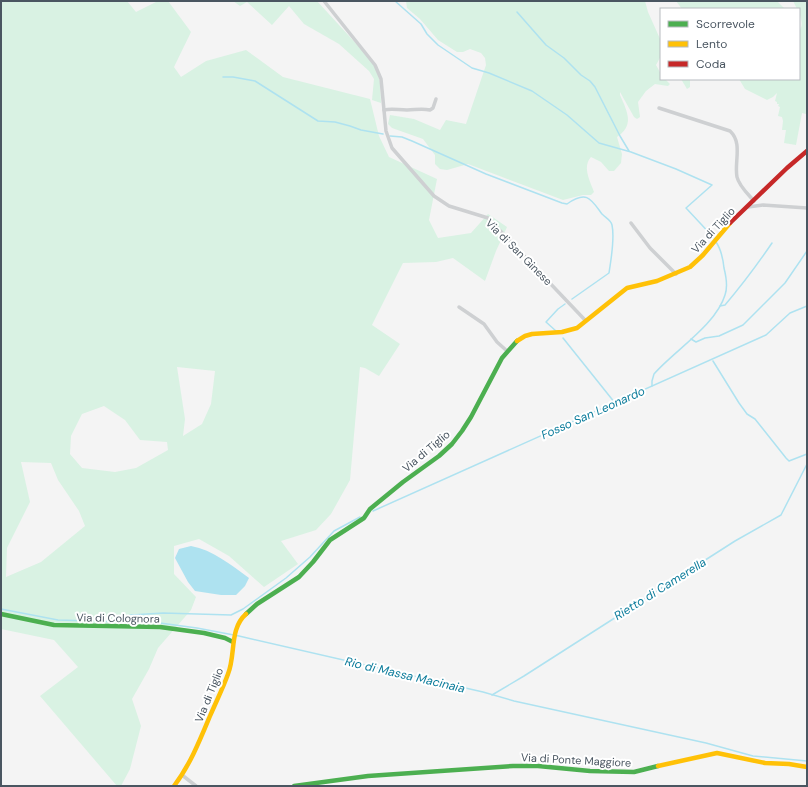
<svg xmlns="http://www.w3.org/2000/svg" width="808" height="787" font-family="'DM Sans',sans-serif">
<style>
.green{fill:#d9f2e3;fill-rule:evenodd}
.water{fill:#aee2f0}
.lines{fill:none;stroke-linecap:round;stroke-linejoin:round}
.stream{stroke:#aee2f0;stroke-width:1.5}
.street{stroke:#ced0d2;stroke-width:3.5}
.fast{stroke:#4caf50;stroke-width:4.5}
.slow{stroke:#ffc107;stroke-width:4.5}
.jam{stroke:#c62828;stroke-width:4.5}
.labels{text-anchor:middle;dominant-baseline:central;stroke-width:4;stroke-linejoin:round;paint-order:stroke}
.street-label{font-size:11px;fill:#4a5661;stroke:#fff}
.water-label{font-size:12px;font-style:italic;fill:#0c7c9b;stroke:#fff}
</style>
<rect width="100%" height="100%" fill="#f4f4f4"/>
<g class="green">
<path d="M1,1H127L136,12L158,1H168L191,32L174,67L181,77L206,61L246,50L283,77L370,99L379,136L389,157L437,179L429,220L438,238L471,233L488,214L507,227L496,251L485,281L453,258L436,262L403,263L372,325L400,344L379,376L365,368L360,367L350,480L331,514L316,530L281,541L298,564L264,587L229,556L199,539L174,546V574L196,597L191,610L158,648L149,669L132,699L141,726L130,769L121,786H117L40,696L78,667L54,640L1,629ZM177,367L215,371L211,404L202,424L183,436L185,419ZM104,406L125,420L140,440L167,442L168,450L136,468L115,472L82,468L70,454L71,436L82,414ZM21,462L51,463L58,480L79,511L85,526L41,562L6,577L7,548L30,502Z"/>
<polygon points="233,1 317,1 372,61 378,75 380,82 381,103 372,100 374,79 369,71 339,44 304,24 289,6 272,25 247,2 240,6"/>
<path d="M406,1H645L648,12L661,41V56L656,65L661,74V79H665L670,84L668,86L655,84L646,91L638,102L640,117L637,119L634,117L620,92V95C627,111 635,125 617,137L622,154L621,163L614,171H609L601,162L591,157C582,167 590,181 594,192L591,195H583L563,200L468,164L447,170L440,169L435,164V155L423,139L392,128L388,124L390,115L414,119L440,130L446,120L466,124L486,65L485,58L481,53L470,49L463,52H457L438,40L420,19L407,8Z"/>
<polygon points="671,1 777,1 785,9 682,9 676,1"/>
<path d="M793,1H807V108L806,114L802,113L796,145L784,143L786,130H782L783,121L782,117L778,116L780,107L778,106L779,104H777V102L775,101L777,93L773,97L767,100L745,89L739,79H799V31C805,23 799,17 799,9H797Z"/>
<polygon points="681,79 690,79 690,87 687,89"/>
</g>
<path class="water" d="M191,546C213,550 231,565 249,578L245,586L236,595H221L195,591L188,582L175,558L179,549Z"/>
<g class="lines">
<g class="stream">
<polyline points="395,1 421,24 427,34 438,45 472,68 489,73 532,91 567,115 599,143 631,152 676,169 712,185 686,208 714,238"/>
<polyline points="517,12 546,45 564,58 581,75 590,81 595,87 620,136 629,151"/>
<polyline points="223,77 233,77 255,81 318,121 335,122 350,126 361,130 383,134"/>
<path d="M390,136L402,137L412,141L486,174L562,203L567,204C587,190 591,199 602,214C606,218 611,220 612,225C615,239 611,259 609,273L572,299"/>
<path d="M720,306L725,305C742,285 757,265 772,243"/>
<polyline points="556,331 546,322 558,309 565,304"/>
<polyline points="563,338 615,403"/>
<polyline points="691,339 696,342 705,338 719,336 743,325 785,283 807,251"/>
<polyline points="713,361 739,403 747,414 755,419 786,458 789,461 807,454"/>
<path d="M652,386V381L654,374C674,351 716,325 725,295C728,287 726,276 724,268C723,259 721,249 716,242"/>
<polyline points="373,511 766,335 790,313 807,306"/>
<polyline points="1,609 58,620 160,623 197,628 239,636 483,692 514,701 706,743 753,756 807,761"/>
<polyline points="117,620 131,615 163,613 231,615 243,609 286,578 310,557 334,531 360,517"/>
<polyline points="492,695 524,676 735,541 781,515 807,464"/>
</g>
<g class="street">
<polyline points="324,1 375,65 381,79 386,131 392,148 434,196 449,206 488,218 585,320"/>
<path d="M659,108L730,131C743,143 734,162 737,177C739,186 748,194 754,201"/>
<path d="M384,110C392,108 398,110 407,110C415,110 421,108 430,110L433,108L436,99"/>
<polyline points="748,207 763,205 807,208"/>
<polyline points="631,223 650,248 676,274"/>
<polyline points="459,307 484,324 497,342 507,351"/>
<polyline points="182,775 196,786"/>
</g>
<g class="fast">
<polyline points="1,614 54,625 160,627 204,633 225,638 233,642"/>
<polyline points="246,614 257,604 299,577 313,562 330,540 364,518 370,509 403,482 439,456 452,444 462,431 471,417 502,358 517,341"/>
<polyline points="294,786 368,776 513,766 538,766 590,771 634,772 658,766"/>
</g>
<g class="slow">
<polyline points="517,341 525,336 532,334 562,332 577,328 627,288 657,281 690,267 703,255 730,223"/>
<polyline points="658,766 717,753 765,763 789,764 807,767"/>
<path d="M174,786C190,765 200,740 210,716C216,702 223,688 228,674C236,654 229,629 246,614"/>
</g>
<polyline class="jam" points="730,223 787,168 807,151"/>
</g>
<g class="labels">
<g class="street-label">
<text transform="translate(713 230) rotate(-47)">Via di Tiglio</text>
<text transform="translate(519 252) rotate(45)">Via di San Ginese</text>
<text transform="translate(426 451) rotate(-40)">Via di Tiglio</text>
<text transform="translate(118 618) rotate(1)">Via di Colognora</text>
<text transform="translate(209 695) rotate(-68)">Via di Tiglio</text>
<text transform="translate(576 760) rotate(3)">Via di Ponte Maggiore</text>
</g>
<g class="water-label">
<text transform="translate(593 413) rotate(-24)">Fosso San Leonardo</text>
<text transform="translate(660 589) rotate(-32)">Rietto di Camerella</text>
<text transform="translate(405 675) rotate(13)">Rio di Massa Macinaia</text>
</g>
</g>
<rect width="808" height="787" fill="none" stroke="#4a5661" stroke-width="4"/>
<rect x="660" y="8" width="140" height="72" fill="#ffffff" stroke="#b7bbc0"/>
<rect x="668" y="21" width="20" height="6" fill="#4caf50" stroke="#b7bbc0"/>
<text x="696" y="28" font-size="12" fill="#4a5661">Scorrevole</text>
<rect x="668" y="41" width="20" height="6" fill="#ffc107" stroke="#b7bbc0"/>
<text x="696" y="48" font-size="12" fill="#4a5661">Lento</text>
<rect x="668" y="61" width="20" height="6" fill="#c62828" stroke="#b7bbc0"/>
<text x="696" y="68" font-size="12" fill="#4a5661">Coda</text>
</svg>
